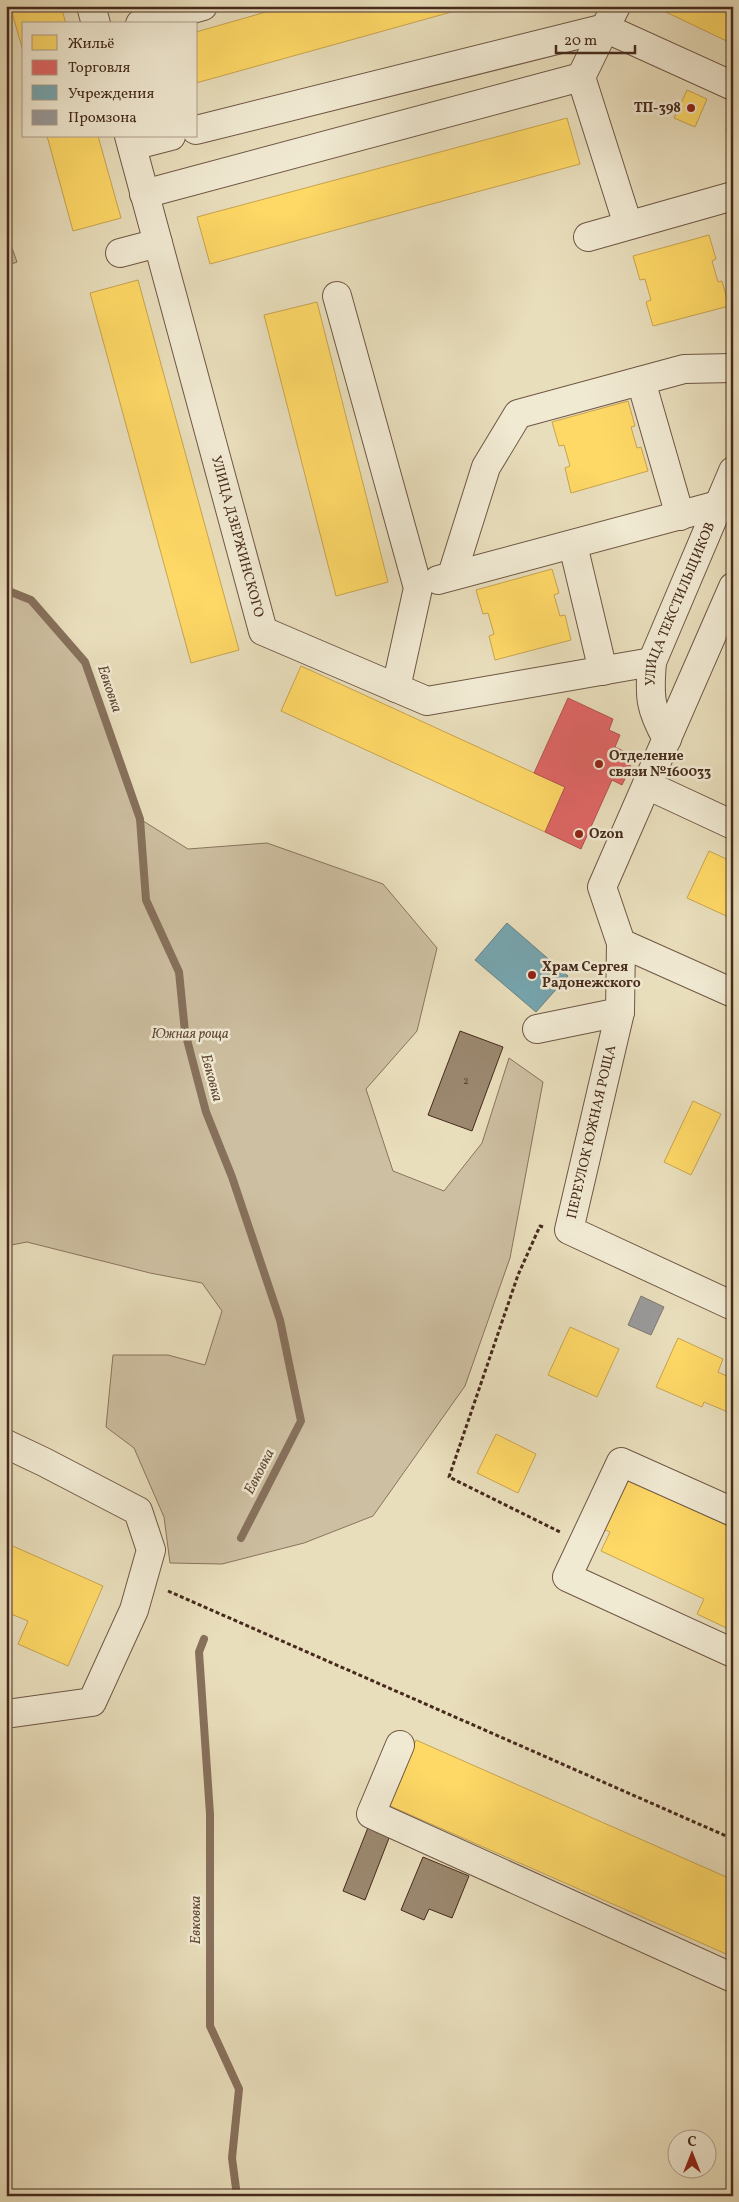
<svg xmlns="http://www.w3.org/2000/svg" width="739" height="2202" font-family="Vollkorn,serif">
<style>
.green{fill:#cdbfa1;stroke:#8a745e}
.homes{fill:#ffd966;stroke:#c8a450}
.shops{fill:#e06666;stroke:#b25450}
.public{fill:#76a5af;stroke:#688083}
.industry{fill:#999;stroke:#807874}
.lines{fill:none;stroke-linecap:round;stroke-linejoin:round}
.stream{stroke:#87715c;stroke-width:8}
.building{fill:#9b886f;stroke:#462a1c}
.minor-casing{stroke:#6f5744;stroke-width:30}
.path{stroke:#462a1c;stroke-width:3;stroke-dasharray:4 2.5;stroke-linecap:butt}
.minor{stroke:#f1ead3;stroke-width:28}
.poi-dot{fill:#8f2418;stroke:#f1ead3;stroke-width:2}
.labels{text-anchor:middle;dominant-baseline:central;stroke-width:5;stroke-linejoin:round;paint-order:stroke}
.number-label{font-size:11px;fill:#5b4231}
.poi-label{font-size:14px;font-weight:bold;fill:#462a1c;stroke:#f1ead3;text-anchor:start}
.street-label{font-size:14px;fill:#462a1c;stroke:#f1ead3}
.park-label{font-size:14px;font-style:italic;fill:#614837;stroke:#f1ead3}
.water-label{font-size:15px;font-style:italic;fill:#614836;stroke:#f1ead3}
</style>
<rect width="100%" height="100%" fill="#e9debc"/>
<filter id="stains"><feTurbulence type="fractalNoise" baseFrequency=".004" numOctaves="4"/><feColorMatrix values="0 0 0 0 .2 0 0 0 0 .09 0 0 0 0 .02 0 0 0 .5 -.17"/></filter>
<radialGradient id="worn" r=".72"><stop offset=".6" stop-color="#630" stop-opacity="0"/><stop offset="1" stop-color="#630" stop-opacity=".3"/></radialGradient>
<g class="green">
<polygon points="6,231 17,262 6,266"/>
<polygon points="6,590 31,600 85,662 140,819 188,849 267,843 383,884 437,948 417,1031 366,1089 393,1171 444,1191 482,1143 509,1058 543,1082 510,1258 465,1386 373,1516 304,1543 222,1564 170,1563 164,1517 134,1448 106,1427 113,1355 168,1355 205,1365 222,1311 202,1283 150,1273 27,1242 6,1246"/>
</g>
<g class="homes">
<polygon points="10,6 61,6 66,24 24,24 24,54"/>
<polygon points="287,6 473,6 196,83 196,32"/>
<polygon points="653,6 733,6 733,44"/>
<polygon points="687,90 707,99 695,127 674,118"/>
<polygon points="733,116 733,133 726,130"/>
<polygon points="567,118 580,164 210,264 197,217"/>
<polygon points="47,136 98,136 121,218 73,231"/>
<polygon points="709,235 716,259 712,261 718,282 722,281 729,306 653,326 646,302 651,300 645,279 640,280 633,256"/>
<polygon points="138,280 239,650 191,663 90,293"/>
<polygon points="317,302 388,582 336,596 264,315"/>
<polygon points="628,401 635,426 631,427 637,448 641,447 648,471 571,493 565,468 570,466 564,445 559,446 552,422"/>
<polygon points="552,569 559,593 554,595 560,616 565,615 571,640 495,660 489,636 494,634 488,613 483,614 476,590"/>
<polygon points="301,666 565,787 545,832 281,711"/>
<polygon points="709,851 733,862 733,919 687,898"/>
<polygon points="693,1101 721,1114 691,1175 664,1162"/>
<polygon points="570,1327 619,1349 597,1397 548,1375"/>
<polygon points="678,1338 723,1359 718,1372 733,1379 733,1401 728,1412 704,1402 702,1407 656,1387"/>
<polygon points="496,1434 536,1454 518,1493 477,1473"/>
<polygon points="626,1479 733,1528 733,1631 697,1614 704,1599 601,1551 610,1532 603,1529"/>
<polygon points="6,1543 103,1586 68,1666 18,1644 28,1621 6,1612"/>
<polygon points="416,1740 733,1880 733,1957 388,1805"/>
</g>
<polygon class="shops" points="568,698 613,719 609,730 620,735 615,747 627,753 623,762 631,766 622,785 612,780 581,849 545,832 565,787 534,773"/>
<polygon class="public" points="507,923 568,976 536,1012 475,960"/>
<polygon class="industry" points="641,1296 664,1307 651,1335 628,1325"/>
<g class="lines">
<g class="stream">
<polyline points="6,590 31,600 85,662 140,819 146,900 179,972 185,1032 206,1112 232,1177 280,1320 301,1421 241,1538"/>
<polyline points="204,1639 199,1652 210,1814 210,2026 239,2089 232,2158 237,2196"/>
</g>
</g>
<g class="building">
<polygon points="460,1031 503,1047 472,1131 428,1115"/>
<polygon points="369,1825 391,1833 365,1900 343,1891"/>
<polygon points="423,1857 469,1876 452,1918 429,1909 424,1920 401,1910"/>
</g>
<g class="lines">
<g class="minor-casing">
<g id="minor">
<polyline points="91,6 96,24"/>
<polyline points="616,6 605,28 733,86"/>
<polyline points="140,24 203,6"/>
<polyline points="581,77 628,225"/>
<polyline points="196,130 605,28"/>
<path id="s1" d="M129,136L263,631L427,701L652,662"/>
<polyline points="132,146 171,136"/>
<polyline points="144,194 581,77 605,28"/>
<polyline points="588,237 733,196"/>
<polyline points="120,253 158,243"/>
<polyline points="337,296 418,588 396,688"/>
<polyline points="641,381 680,516"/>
<polyline points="573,545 603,671"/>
<polyline points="452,575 486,467 518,414 684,369 733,368"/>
<polyline points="438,580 718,505"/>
<polyline points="733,587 602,887 621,943 620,1012 569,1230 733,1306"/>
<path id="s2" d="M667,739C650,709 649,697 652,662L733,471"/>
<polyline points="647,785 733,825"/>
<polyline points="621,943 733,993"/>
<polyline points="537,1029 620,1012"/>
<polyline points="6,1444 44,1462 138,1511 151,1550 134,1610 92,1702 6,1714"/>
<polyline points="733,1512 621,1462 567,1577 733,1653"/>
<polyline points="400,1745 371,1814 733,1978"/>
</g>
</g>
<g class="path">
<polyline points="543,1227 540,1226 518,1275 449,1477 560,1532"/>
<polyline points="168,1591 733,1839"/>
</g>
<use href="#minor" class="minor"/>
</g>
<g class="poi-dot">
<circle cx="691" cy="108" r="5"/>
<circle cx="599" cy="764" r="5"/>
<circle cx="579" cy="834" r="5"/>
<circle cx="532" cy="975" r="5"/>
</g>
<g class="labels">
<g class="number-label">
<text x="466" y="1081">2</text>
</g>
<g class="poi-label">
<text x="681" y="108" text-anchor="end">ТП-398</text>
<text x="609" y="756">Отделение<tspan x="609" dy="16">связи №160033</tspan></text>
<text x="589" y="834">Ozon</text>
<text x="542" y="967">Храм Сергея<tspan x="542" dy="16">Радонежского</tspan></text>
</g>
<g class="street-label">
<text stroke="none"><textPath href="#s1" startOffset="415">УЛИЦА ДЗЕРЖИНСКОГО</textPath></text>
<text stroke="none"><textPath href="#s2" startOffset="144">УЛИЦА ТЕКСТИЛЬЩИКОВ</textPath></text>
<text transform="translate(592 1132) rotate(-77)">ПЕРЕУЛОК ЮЖНАЯ РОЩА</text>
</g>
<g class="park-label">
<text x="190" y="1034">Южная роща</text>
</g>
<g class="water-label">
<text transform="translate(109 689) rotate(71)">Евковка</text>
<text transform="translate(211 1078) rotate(75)">Евковка</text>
<text transform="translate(260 1472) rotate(-63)">Евковка</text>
<text transform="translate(196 1920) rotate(-90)">Евковка</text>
</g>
</g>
<rect width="739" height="2202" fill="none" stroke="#e9debc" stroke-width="25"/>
<rect x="8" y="8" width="724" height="2187" fill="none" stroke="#462a1c" stroke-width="2.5"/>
<rect x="12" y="12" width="714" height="2177" fill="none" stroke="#462a1c"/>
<rect x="22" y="22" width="175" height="115" fill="#f1ead3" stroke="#ad9d8a"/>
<rect x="32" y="35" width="25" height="15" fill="#ffd966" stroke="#ad9d8a"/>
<text x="68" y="48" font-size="15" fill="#462a1c">Жильё</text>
<rect x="32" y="60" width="25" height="15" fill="#e06666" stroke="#ad9d8a"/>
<text x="68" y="72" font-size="15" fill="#462a1c">Торговля</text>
<rect x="32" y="85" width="25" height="15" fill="#76a5af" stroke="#ad9d8a"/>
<text x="68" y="98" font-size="15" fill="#462a1c">Учреждения</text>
<rect x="32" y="110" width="25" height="15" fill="#999999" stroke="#ad9d8a"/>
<text x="68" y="122" font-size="15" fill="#462a1c">Промзона</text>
<g transform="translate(692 2154)"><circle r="24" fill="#f1ead3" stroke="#ad9d8a"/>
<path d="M0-4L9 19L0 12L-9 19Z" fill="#8f2418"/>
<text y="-8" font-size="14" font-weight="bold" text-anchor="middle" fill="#462a1c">С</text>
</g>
<path d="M556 45v8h79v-8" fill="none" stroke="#462a1c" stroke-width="2.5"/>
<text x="564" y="45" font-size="15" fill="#462a1c" stroke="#f1ead3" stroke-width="4" paint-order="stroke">20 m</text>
<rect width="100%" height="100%" filter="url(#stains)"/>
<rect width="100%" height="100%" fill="url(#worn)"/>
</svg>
